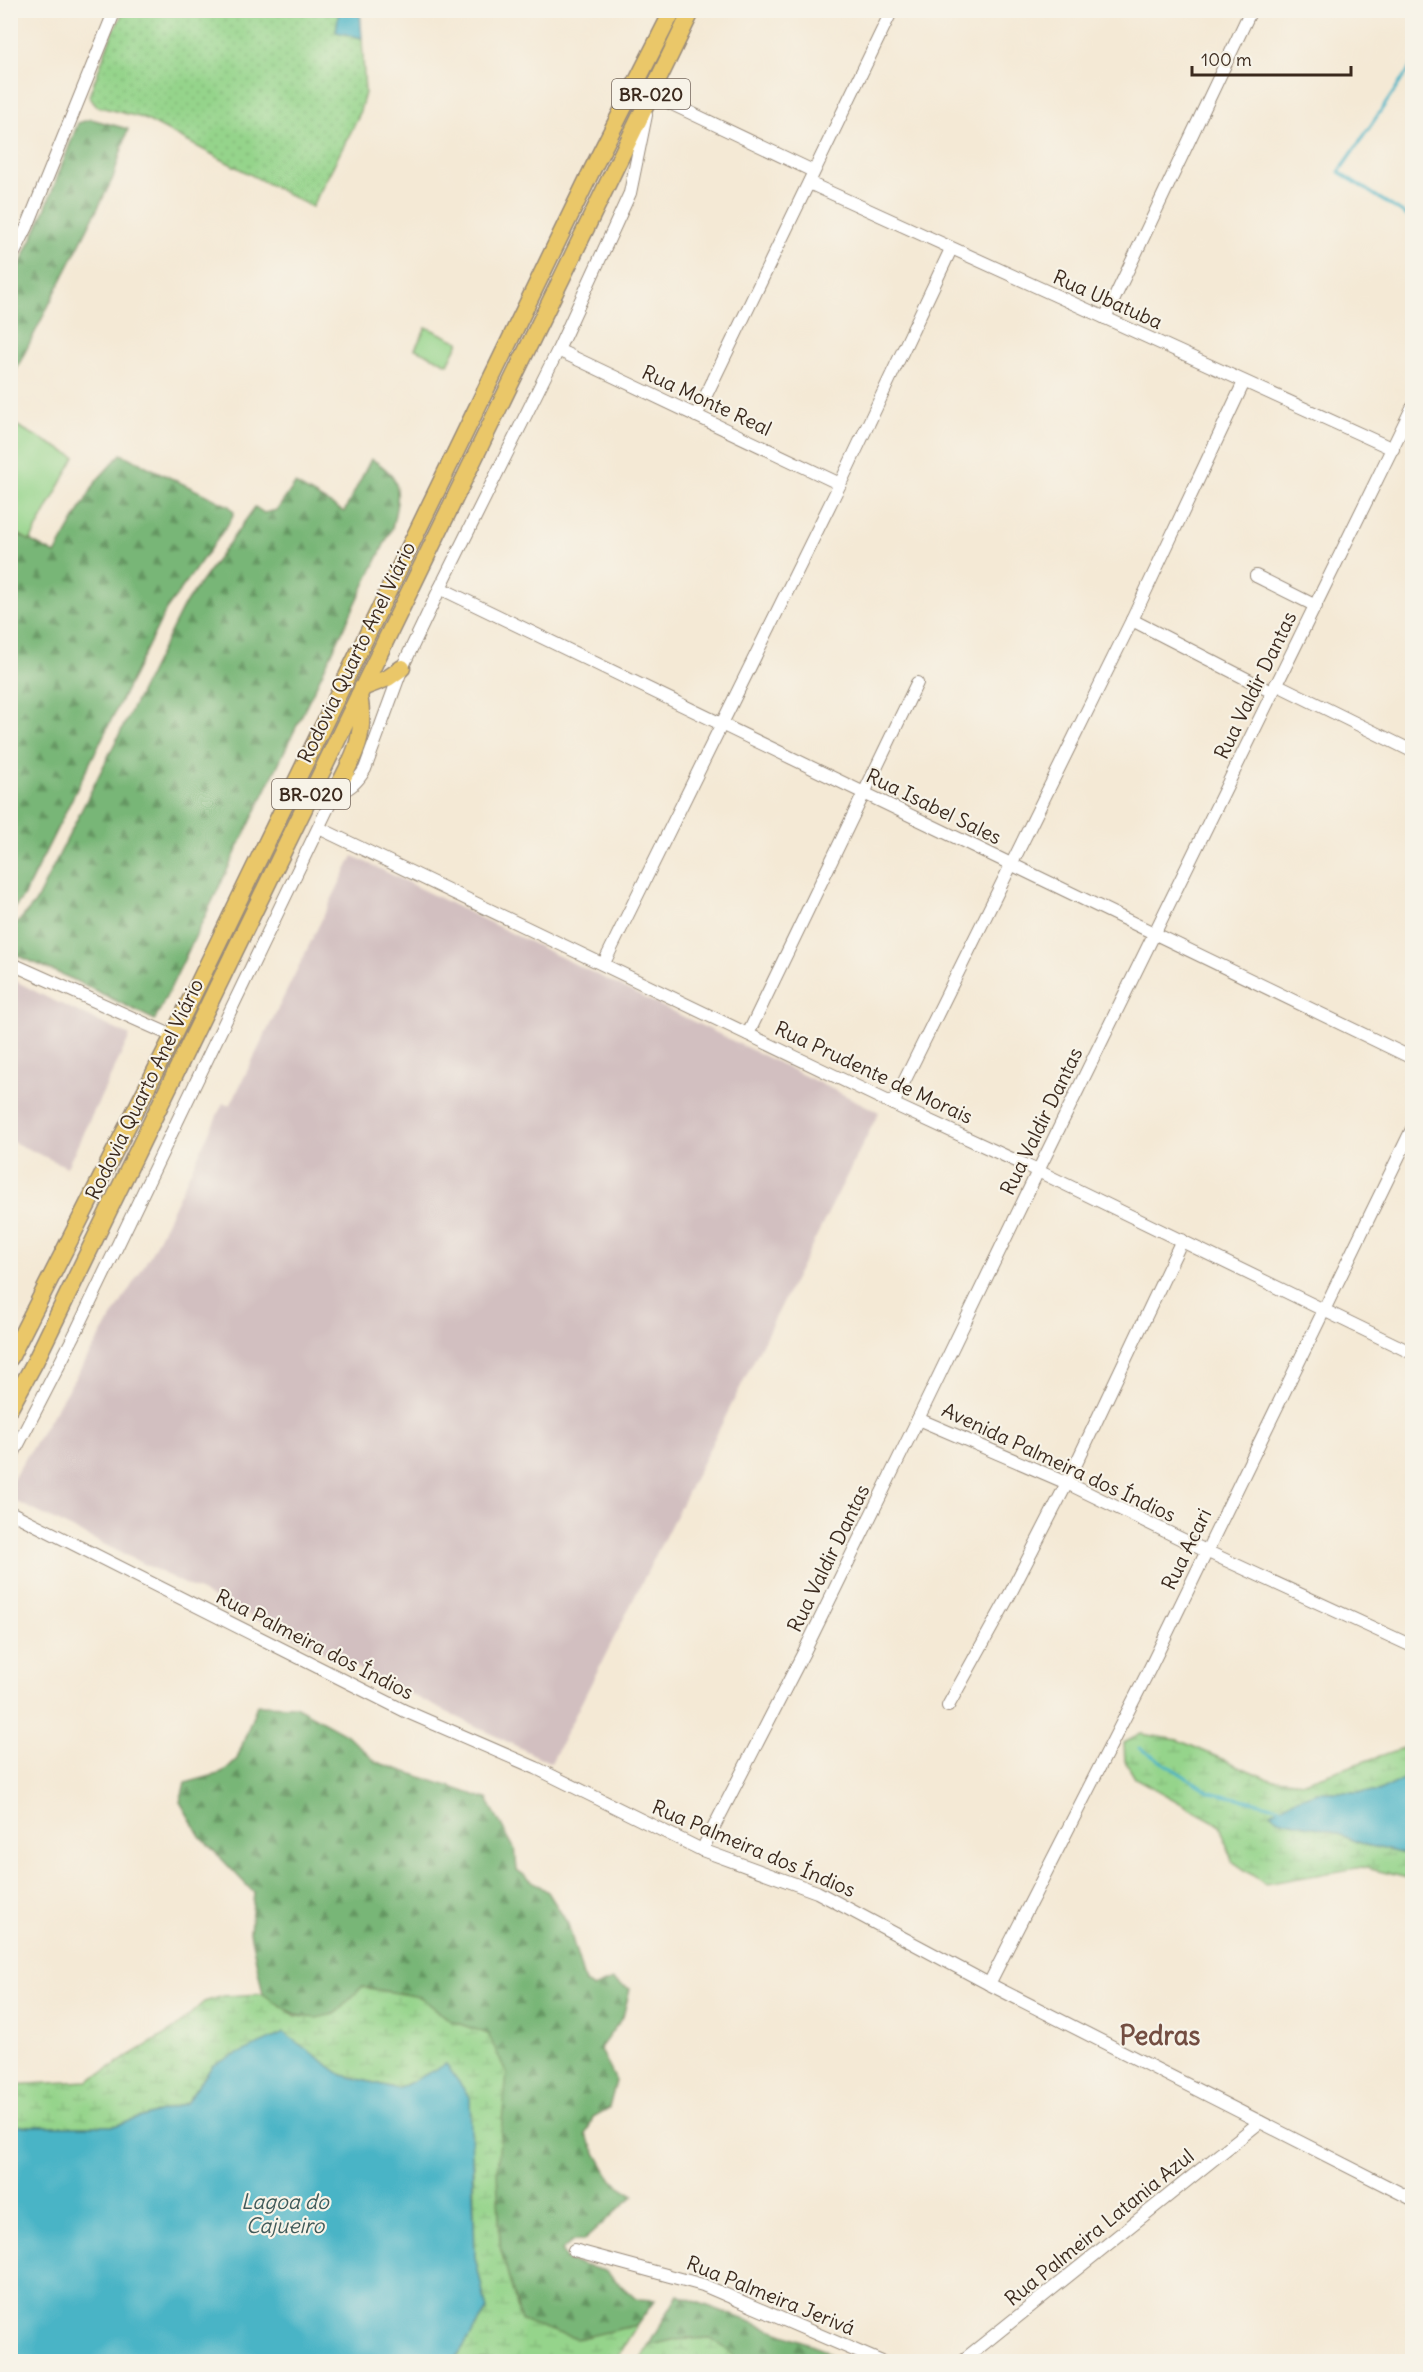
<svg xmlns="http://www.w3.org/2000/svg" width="1423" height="2372" font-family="Delius,sans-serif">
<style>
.industrial{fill:#d2bfc0}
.green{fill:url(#green-dots);stroke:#687f54;stroke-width:1.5}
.forest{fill:url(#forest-firs);stroke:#5a704a;stroke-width:1.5}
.wetland{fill:url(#wetland-marsh);stroke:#687f54;stroke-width:1.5}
.pitch{fill:#95d48b;stroke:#687f54;stroke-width:1.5}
.water{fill:#49b4c6;stroke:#426f72;stroke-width:1.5}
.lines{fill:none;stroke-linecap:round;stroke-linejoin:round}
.stream{stroke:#49b4c6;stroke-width:3}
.minor-casing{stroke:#988a7a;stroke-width:14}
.highway-casing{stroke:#988a7a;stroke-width:19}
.minor{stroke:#fff;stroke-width:12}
.highway{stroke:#eac769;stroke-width:16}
.labels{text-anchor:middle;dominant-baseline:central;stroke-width:4.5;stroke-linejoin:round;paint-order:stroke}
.shield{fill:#f7f3e8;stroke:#73665b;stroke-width:1.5}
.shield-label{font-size:18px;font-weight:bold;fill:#3b2a1e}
.street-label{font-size:20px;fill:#3b2a1e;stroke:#f7f3e8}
.water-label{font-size:21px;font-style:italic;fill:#405a59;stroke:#f7f3e8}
.district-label{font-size:26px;font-weight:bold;fill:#734e42;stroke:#f7f3e8}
</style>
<defs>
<pattern id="green-dots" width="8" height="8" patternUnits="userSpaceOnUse" patternTransform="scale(1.5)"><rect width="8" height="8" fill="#95d48b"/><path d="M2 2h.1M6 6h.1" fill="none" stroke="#81b678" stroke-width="1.8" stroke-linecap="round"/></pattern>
<pattern id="forest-firs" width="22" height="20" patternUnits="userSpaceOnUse" patternTransform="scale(1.5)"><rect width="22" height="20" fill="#78b677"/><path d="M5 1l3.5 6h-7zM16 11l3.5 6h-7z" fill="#649461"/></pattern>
<pattern id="wetland-marsh" width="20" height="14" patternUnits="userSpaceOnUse" patternTransform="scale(1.5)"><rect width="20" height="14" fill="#95d48b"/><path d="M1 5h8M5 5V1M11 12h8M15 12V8" fill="none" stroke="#81b678"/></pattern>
</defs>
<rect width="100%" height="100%" fill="#f7f3e8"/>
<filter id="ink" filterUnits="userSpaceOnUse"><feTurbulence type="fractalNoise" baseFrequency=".0167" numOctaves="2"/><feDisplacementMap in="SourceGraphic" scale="12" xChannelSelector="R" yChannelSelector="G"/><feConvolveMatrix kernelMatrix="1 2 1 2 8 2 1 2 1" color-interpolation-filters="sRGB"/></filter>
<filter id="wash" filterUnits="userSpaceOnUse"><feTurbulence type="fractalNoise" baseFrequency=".008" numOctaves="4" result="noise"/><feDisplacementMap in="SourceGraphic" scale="24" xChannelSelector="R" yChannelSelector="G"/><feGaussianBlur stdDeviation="1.35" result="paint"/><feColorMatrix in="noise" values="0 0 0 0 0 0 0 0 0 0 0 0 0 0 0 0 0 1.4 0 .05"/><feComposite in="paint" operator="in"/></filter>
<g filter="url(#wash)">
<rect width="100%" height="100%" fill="#f4e9d5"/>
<g class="industrial">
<polygon points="353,856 879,1112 551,1763 11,1499 11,1482 151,1254 223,1103 230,1106"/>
<polygon points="10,978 48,998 130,1036 67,1167 11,1141"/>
</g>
<polygon class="green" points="124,11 339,11 336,32 362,38 365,93 358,118 312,207 143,118 96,106 89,96 112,34"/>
<g class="forest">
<polygon points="91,119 128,129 113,178 11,380 11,284 45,210 78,123"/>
<polygon points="121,454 229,506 234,512 231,520 166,610 23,897 11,912 11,530 55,554 97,480"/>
<path d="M371,459C405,478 399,495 392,528L155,1020L72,979L12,953L11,930L35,903L183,607L255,507L264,513L277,510L295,484L344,512Z"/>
<path d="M257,1705L295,1706L346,1734L376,1762L487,1799L515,1850L517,1870L548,1892L568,1924L585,1983L593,1988L612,1980L630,1989L623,2017L600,2048L616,2081L609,2108L593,2117L586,2135L612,2181L634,2195L583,2241H573L561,2251L567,2261L605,2271L636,2299L655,2300L637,2325L577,2339L521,2321L500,2247L497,2170L488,2034L451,2021L420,1997L362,1987C354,1995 345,2007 335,2013C309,2029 283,2007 263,1994L250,1932L254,1893L200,1836L180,1802L185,1783L222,1773L237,1759Z"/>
<polygon points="678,2295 824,2349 836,2361 741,2361 711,2338 673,2340 648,2346"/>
</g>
<g class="wetland">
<polygon points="1141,1734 1178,1740 1266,1778 1304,1782 1412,1745 1412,1775 1378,1792 1316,1792 1278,1819 1328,1830 1366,1845 1405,1854 1412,1859 1412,1879 1362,1867 1265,1884 1232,1861 1220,1825 1135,1778 1125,1761 1124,1743"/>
<polygon points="362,1987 420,1997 451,2021 488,2034 507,2074 497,2170 500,2247 521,2321 577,2339 637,2325 615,2361 454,2361 487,2310 475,2257 473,2164 446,2064 398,2089 342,2075 284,2034 213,2065 186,2103 114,2126 11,2126 10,2085 88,2081 174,2029 204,2002 224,1996 263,1994 296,2016 316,2018 335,2014"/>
<polygon points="711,2338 741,2361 704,2361 694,2358 677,2361 639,2362 648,2346 673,2340"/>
</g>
<g class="pitch">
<polygon points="426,327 459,342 448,364 415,349"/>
<polygon points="10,422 75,457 30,541 11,530"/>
</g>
<g class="water">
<polygon points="339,11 360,11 362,38 336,32"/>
<polygon points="1412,1775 1412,1859 1405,1854 1366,1845 1328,1830 1278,1819 1271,1813 1289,1802 1317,1792 1378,1792"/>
<polygon points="284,2033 342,2075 398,2089 446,2064 470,2098 475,2257 487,2310 454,2361 11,2361 11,2126 114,2126 186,2103 213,2065"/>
</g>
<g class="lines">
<g class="stream">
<polyline points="1412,65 1339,172 1412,219"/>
<polyline points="1139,1748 1210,1792 1282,1808"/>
</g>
</g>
</g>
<g filter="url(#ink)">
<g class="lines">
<g class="minor-casing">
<g id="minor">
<polyline points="651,94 813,171"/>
<polyline points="809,183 1393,449"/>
<polyline points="10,261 27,227 115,10"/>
<polyline points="1105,318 1251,10"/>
<polyline points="558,350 840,484"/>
<polyline points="696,416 892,10"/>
<polyline points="1256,576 1316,606"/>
<polyline points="440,588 1412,1058"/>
<polyline points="1132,620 1272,692"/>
<polyline points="1276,684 1412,751"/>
<polyline points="319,828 893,1104 1038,1171 1412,1353"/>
<polyline points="10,963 173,1036"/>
<polyline points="604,963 840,484 951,249"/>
<polyline points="748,1034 917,683"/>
<polyline points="893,1104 1132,620 1244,382"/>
<polyline points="918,1419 1067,1483 1206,1551 1412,1646"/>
<path d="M10,1460L75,1334L334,795C349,789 357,783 365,769L402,668L440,588L558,350L630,193L646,115"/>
<polyline points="10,1512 405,1711 536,1768 702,1850 817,1892 989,1984 1412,2199"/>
<polyline points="948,1706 1010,1594 1067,1483 1182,1240"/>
<polyline points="702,1850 804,1652 918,1419 1038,1171 1412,408"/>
<polyline points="989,1984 1150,1668 1412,1129"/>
<polyline points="574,2250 703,2285 882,2362"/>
<polyline points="961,2362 1260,2122"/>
</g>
</g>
<g class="highway-casing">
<g id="highway">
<polyline points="362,688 388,678 402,668"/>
<path d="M334,795C353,757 367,739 359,695"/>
<polyline points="10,1358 173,1036 592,170 673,10"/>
<polyline points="10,1408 35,1362 692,10"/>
</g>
</g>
<use href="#minor" class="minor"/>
<use href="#highway" class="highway"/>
</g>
</g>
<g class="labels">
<g class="shield">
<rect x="612" y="79" width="78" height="30" rx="4.5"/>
<rect x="272" y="779" width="78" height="30" rx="4.5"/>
</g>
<g class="shield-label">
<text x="651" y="94">BR-020</text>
<text x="311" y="794">BR-020</text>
</g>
<g class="street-label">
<text transform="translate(1108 299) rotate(24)">Rua Ubatuba</text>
<text transform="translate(707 400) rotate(25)">Rua Monte Real</text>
<text transform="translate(356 652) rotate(-64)">Rodovia Quarto Anel Viário</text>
<text transform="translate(1255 685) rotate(-64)">Rua Valdir Dantas</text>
<text transform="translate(934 806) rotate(26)">Rua Isabel Sales</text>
<text transform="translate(874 1072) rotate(25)">Rua Prudente de Morais</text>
<text transform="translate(144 1089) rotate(-64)">Rodovia Quarto Anel Viário</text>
<text transform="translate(1041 1121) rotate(-64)">Rua Valdir Dantas</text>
<text transform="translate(1059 1462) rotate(25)">Avenida Palmeira dos Índios</text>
<text transform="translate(1186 1549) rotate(-64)">Rua Acari</text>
<text transform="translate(828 1558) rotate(-64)">Rua Valdir Dantas</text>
<text transform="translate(315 1644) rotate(27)">Rua Palmeira dos Índios</text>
<text transform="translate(754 1848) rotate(23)">Rua Palmeira dos Índios</text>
<text transform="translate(1099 2227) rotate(-39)">Rua Palmeira Latania Azul</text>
<text transform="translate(771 2295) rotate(22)">Rua Palmeira Jerivá</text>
</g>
<g class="water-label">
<text x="285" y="2201">Lagoa do<tspan x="285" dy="24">Cajueiro</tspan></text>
</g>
<g class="district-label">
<text x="1160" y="2035">Pedras</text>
</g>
</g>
<rect width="1423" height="2372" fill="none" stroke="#f7f3e8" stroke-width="36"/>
<path d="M1192 66v9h159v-9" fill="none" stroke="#3b2a1e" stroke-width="3"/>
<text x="1201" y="66" font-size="18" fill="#3b2a1e" stroke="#f7f3e8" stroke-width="4.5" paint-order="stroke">100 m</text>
</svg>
